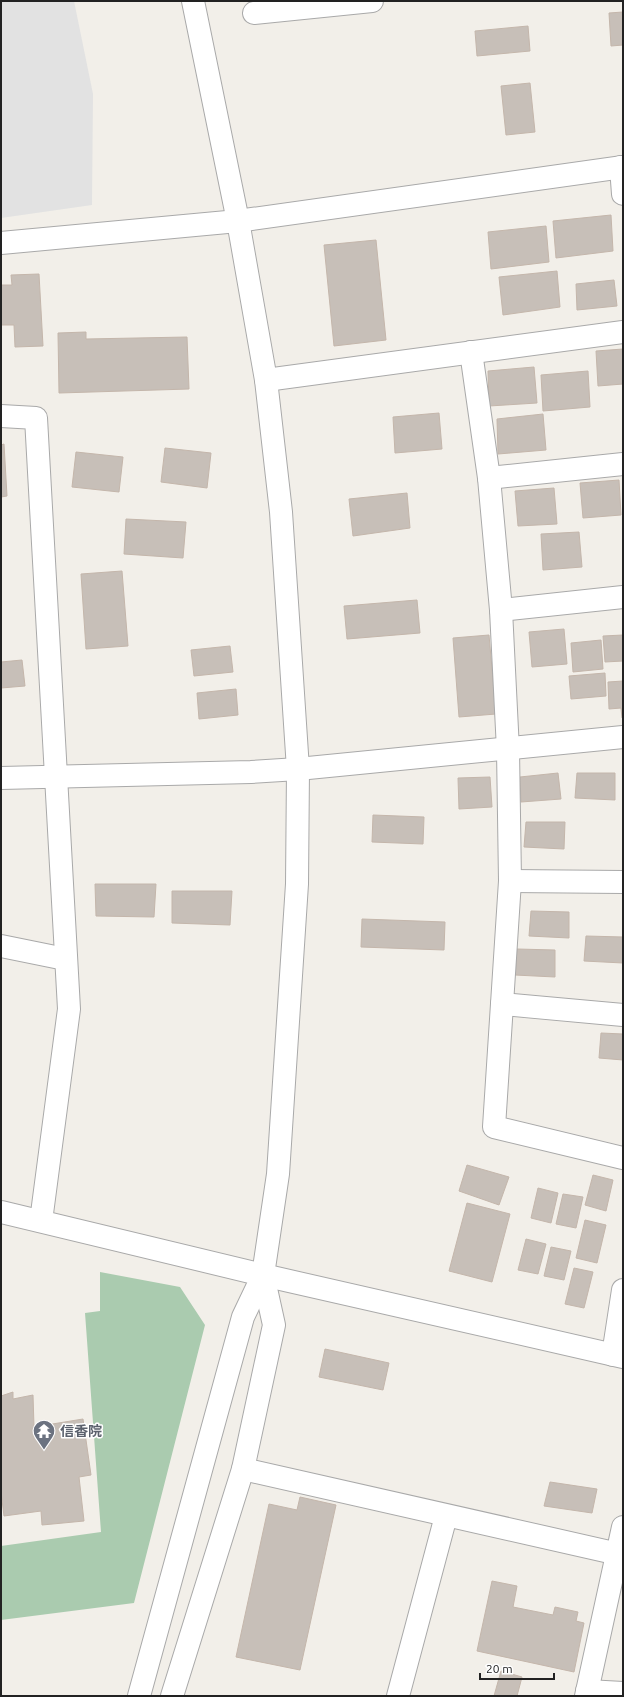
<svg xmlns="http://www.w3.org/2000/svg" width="624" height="1697" font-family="Ubuntu,'Noto Sans JP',sans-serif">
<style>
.cemetery{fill:#aacbaf}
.parking{fill:#e2e2e2}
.building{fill:#c7bfb8;stroke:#c4b6ab}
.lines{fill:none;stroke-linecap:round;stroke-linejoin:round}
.minor-casing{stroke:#a9a9a9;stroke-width:24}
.tertiary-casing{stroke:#a9a9a9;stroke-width:24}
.minor{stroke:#fff;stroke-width:22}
.tertiary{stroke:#fff;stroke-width:22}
.labels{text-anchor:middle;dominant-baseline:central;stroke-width:3;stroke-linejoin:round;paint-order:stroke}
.worship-label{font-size:14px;font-weight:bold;fill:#5b616d;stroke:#fff;text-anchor:start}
</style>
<rect width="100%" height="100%" fill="#f2efe9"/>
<polygon class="cemetery" points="100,1272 180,1287 205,1325 134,1603 1,1620 1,1546 101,1532 85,1313 100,1311"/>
<polygon class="parking" points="1,1 74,1 93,94 92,205 1,218"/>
<g class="building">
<polygon points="623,12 623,45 611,46 609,13"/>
<polygon points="528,26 530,51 477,56 475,31"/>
<polygon points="530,83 535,132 506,135 501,86"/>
<polygon points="611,215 613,251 556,258 553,221"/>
<polygon points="546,226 549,262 491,269 488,232"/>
<polygon points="376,240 386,340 334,346 324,245"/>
<polygon points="557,271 560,307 503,315 499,277"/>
<polygon points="39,274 43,346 15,347 14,325 1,325 1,285 12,285 11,275"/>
<polygon points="614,280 617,306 577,310 576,284"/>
<polygon points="86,332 86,339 187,337 189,389 59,393 58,333"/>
<polygon points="623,349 623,384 598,386 596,351"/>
<polygon points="534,367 537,403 489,406 488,371"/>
<polygon points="588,371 590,407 543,411 541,375"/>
<polygon points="439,413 442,449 395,453 393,417"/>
<polygon points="543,414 546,450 498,454 497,419"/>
<polygon points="4,444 7,496 1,497 1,445"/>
<polygon points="165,448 211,453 207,488 161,482"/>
<polygon points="76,452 123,457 119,492 72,487"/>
<polygon points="619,480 621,515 583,518 580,483"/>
<polygon points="554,488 557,524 518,526 515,491"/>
<polygon points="407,493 410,528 353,536 349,499"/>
<polygon points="126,519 186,522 183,558 124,554"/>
<polygon points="579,532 582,567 543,570 541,534"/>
<polygon points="122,571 128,646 86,649 81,574"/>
<polygon points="417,600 420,633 347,639 344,606"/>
<polygon points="564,629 567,664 532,667 529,632"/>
<polygon points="489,635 496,714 459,717 453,638"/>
<polygon points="623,635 623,661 605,662 603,636"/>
<polygon points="601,640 603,669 573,672 571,643"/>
<polygon points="230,646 233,672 194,676 191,650"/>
<polygon points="22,660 25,686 1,688 1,662"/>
<polygon points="605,673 606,696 571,699 569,676"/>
<polygon points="623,681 623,718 622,718 621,708 609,709 608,682"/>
<polygon points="236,689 238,715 199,719 197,693"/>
<polygon points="558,773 561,799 521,802 520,777"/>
<polygon points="577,773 615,773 615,800 575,798"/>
<polygon points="490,777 492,807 459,809 458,778"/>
<polygon points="373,815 424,817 423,844 372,842"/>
<polygon points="526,822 565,822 564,849 524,847"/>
<polygon points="95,884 156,884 154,917 96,916"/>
<polygon points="172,891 232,891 230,925 172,923"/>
<polygon points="531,911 569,912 569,938 529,936"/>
<polygon points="362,919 445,922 444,950 361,947"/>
<polygon points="586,936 623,937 623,963 584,961"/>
<polygon points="517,949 555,950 555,977 515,975"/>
<polygon points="601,1033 623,1034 623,1060 599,1058"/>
<polygon points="467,1165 509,1177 499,1205 459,1191"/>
<polygon points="593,1175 613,1180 606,1211 585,1205"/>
<polygon points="538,1188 558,1193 551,1223 531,1218"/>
<polygon points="563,1194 583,1197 576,1228 556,1224"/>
<polygon points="467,1203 510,1214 492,1282 449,1271"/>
<polygon points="585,1220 606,1225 597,1263 576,1258"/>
<polygon points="526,1239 546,1244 538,1274 518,1270"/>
<polygon points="551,1247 571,1251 564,1280 544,1276"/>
<polygon points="574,1268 593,1272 584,1308 565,1304"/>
<polygon points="325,1349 389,1363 383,1390 319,1377"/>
<polygon points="13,1392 13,1399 33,1395 34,1427 83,1419 91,1475 79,1477 84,1521 42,1525 41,1511 4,1516 1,1492 1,1396"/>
<polygon points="550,1482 597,1489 592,1513 544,1506"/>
<polygon points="300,1497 336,1505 300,1670 236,1657 269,1504 297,1510"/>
<polygon points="492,1581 517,1586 513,1607 553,1615 555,1607 578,1612 576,1621 584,1623 574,1672 477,1651"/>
<polygon points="501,1671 522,1677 517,1696 494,1696"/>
</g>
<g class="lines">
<g class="minor-casing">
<g id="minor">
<polyline points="254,13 372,1"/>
<polyline points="621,167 623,194"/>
<polyline points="1,243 238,221"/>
<polyline points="471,352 489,478 501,610 508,750 510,881 494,1127 623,1158"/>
<polyline points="266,380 623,332"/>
<polyline points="1,416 36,418 69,1009 41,1221"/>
<polyline points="489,478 623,464"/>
<polyline points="501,610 623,597"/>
<polyline points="1,778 251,772 298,769 623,737"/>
<polyline points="510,881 623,882"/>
<polyline points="1,946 65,959"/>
<polyline points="502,1004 623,1015"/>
<polyline points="613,1355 623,1290"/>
<polyline points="243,1469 623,1555"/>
<polyline points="587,1691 623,1693"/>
<polyline points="398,1696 446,1516"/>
<polyline points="586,1696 623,1527"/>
</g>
</g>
<g class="tertiary-casing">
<g id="tertiary">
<polyline points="238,221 623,167"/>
<polyline points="1,1212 263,1275 623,1357"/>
<polyline points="139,1696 243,1317 263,1275 278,1174 297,884 298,769 281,512 266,380 238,221 193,1"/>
<polyline points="172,1696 243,1469 274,1325 263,1275"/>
</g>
</g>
<use href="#minor" class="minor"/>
<use href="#tertiary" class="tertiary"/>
</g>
<defs>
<g id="temple-pin" transform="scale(1.15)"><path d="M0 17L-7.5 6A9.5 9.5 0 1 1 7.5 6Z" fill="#6b7280" stroke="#fff"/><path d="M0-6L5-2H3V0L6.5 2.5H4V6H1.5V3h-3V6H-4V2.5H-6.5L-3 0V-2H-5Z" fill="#fff"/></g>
</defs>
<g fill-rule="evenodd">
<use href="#temple-pin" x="44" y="1431"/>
</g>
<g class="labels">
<g class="worship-label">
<text x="60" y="1431">信香院</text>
</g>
</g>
<rect width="624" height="1697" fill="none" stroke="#222222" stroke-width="4"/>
<path d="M480 1673v6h74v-6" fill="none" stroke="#222222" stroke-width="2"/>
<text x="486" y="1673" font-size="12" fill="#222222" stroke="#ffffff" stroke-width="3" paint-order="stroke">20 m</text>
</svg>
